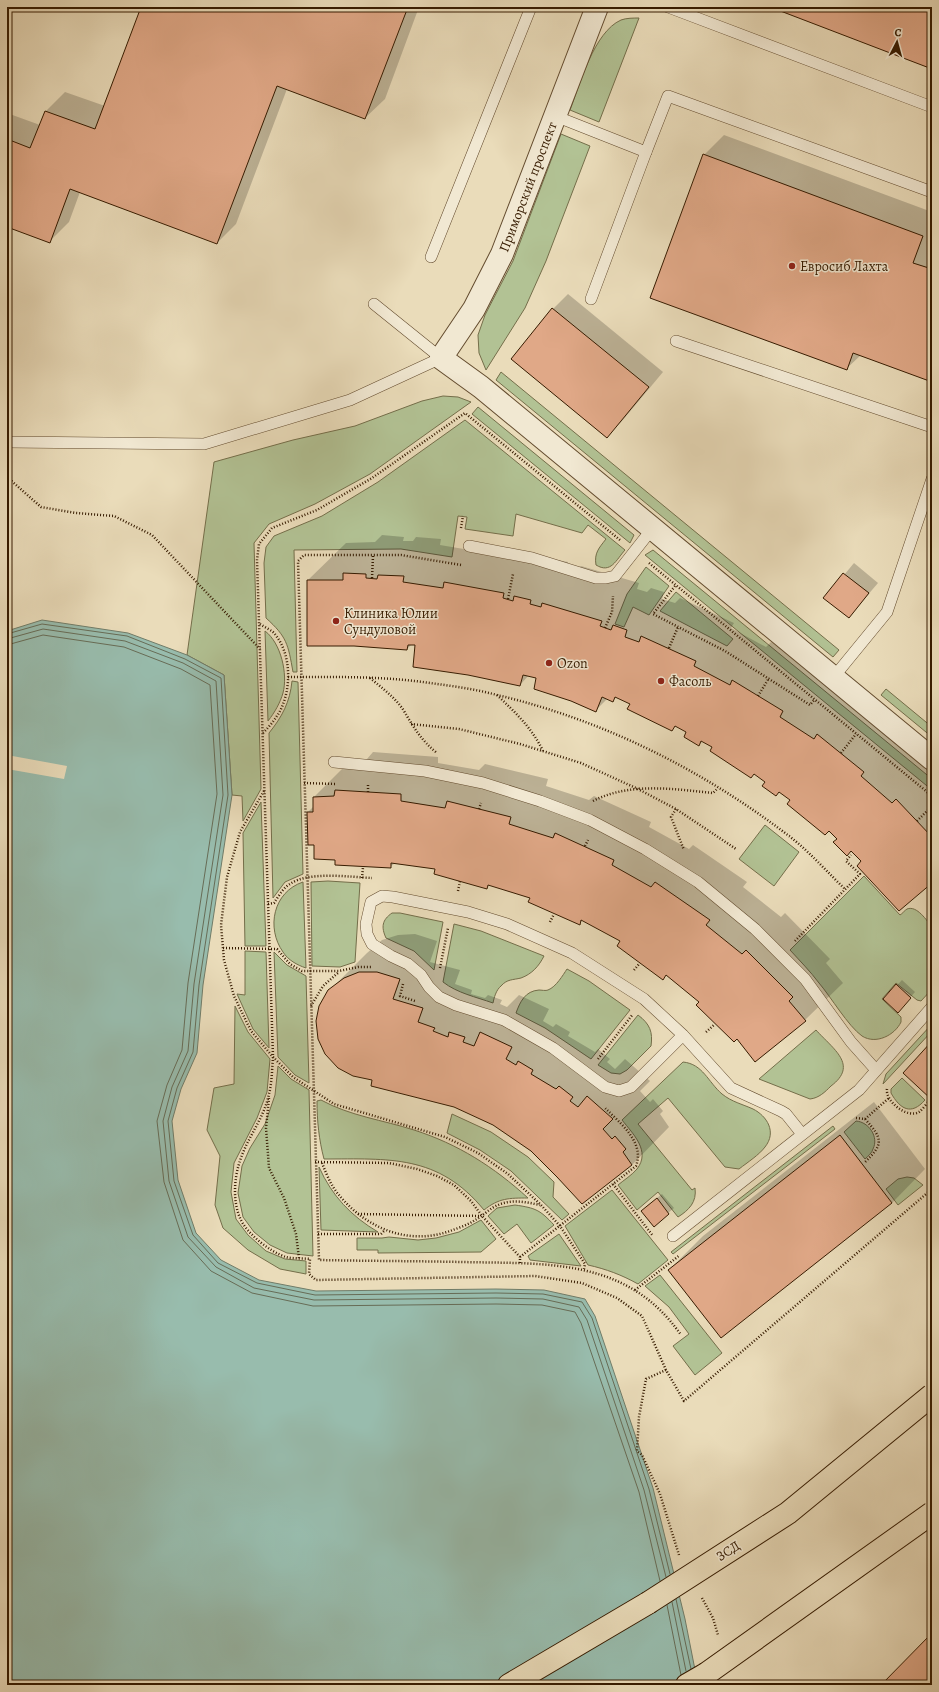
<svg xmlns="http://www.w3.org/2000/svg" width="939" height="1692" font-family="Alegreya,serif">
<style>
.green{fill:#b2c294;stroke:#746e4a}
.water{fill:#98bcad;stroke:#717c68}
.pier{fill:#eadcba}
.shadow{fill:#0003}
.lines{fill:none;stroke-linecap:round;stroke-linejoin:round}
.shore{stroke:#676c56;stroke-width:1}
.building{fill:#e0a887;stroke:#361b00}
.service-casing{stroke:#634b2e;stroke-width:12}
.minor-casing{stroke:#634b2e;stroke-width:24}
.motorway-casing{stroke:#361b00;stroke-width:24}
.path{stroke:#361b00;stroke-width:2.5;stroke-dasharray:1 2;stroke-linecap:butt}
.service{stroke:#f1e8d2;stroke-width:11}
.minor{stroke:#f1e8d2;stroke-width:22}
.motorway{stroke:#eadcba;stroke-width:22}
.motorway-bridge-casing{stroke:#361b00;stroke-width:24;stroke-linecap:butt}
.motorway-bridge{stroke:#eadcba;stroke-width:22}
.poi-dot{fill:#8f2418;stroke:#f1e8d2;stroke-width:1.5}
.labels{text-anchor:middle;dominant-baseline:central;stroke-width:3;stroke-linejoin:round;paint-order:stroke}
.street-label{font-size:14px;fill:#361b00;stroke:#f1e8d2}
.poi-label{font-size:14px;fill:#361b00;stroke:#f1e8d2;text-anchor:start}
</style>
<rect width="100%" height="100%" fill="#eadcba"/>
<filter id="stains"><feTurbulence type="fractalNoise" baseFrequency=".005" numOctaves="4"/><feColorMatrix values="0 0 0 0 .2 0 0 0 0 .09 0 0 0 0 .02 0 0 0 .5 -.17"/></filter>
<radialGradient id="worn" r=".72"><stop offset=".6" stop-color="#630" stop-opacity="0"/><stop offset="1" stop-color="#630" stop-opacity=".3"/></radialGradient>
<g class="green">
<path d="M639,18L599,122L570,110C580,84 594,32 621,20C626,18 634,18 639,18Z"/>
<polygon points="561,134 590,146 546,261 525,308 486,370 479,353 478,335 485,315 513,261"/>
<polygon points="501,372 839,650 833,657 496,380"/>
<polygon points="443,396 458,397 471,402 370,474 315,504 269,524 254,543 261,789 243,821 242,796 232,795 224,675 187,655 214,462 293,440 355,426 422,401"/>
<polygon points="478,407 634,535 630,543 472,414"/>
<path d="M465,420L625,550C616,560 611,574 596,565C594,553 599,548 606,539L588,525L582,533L516,514L513,536L465,529L467,517L458,516L452,557L401,549L294,550L297,672H293C288,644 287,637 266,618L264,563L266,547L274,536L322,516L378,482Z"/>
<polygon points="653,550 932,779 932,790 645,555"/>
<polygon points="646,567 669,586 649,615 633,607 624,627 615,624 627,594"/>
<polygon points="676,592 733,639 727,646 660,611"/>
<path d="M265,631C281,643 288,674 283,693C280,703 275,712 268,721Z"/>
<path d="M292,681L298,682L303,874L285,882L273,898L269,733C282,717 290,702 292,681Z"/>
<polygon points="886,689 932,727 932,737 881,695"/>
<polygon points="261,802 266,946 245,946 243,833"/>
<polygon points="765,825 799,852 774,886 739,859"/>
<path d="M864,876L900,915C902,914 905,910 907,909C917,905 927,921 932,927V989L921,1001L917,1000L896,983L882,999L901,1017V1022C895,1035 876,1045 862,1036C848,1026 831,997 819,983C810,971 800,961 790,950Z"/>
<polygon points="328,881 360,883 355,962 340,967 312,966 311,882"/>
<path d="M303,882L306,968C297,965 288,960 283,952C266,928 273,892 303,882Z"/>
<path d="M392,913H400L443,922L434,970L414,951L386,938C381,927 382,920 392,913Z"/>
<path d="M454,924L481,931L544,956C539,966 532,974 521,978C513,980 507,979 501,986C496,990 494,998 493,1003C476,997 457,993 443,982Z"/>
<polygon points="245,951 266,952 269,1048 253,1029 237,994 245,995"/>
<polygon points="274,952 287,965 306,976 309,1083 295,1075 278,1057"/>
<path d="M567,969L589,981L630,1010L591,1059L545,1028L516,1013C520,1002 525,991 539,990C541,990 546,991 548,990C556,987 563,975 567,969Z"/>
<polygon points="235,1006 248,1032 270,1059 267,1092 257,1118 234,1163 231,1192 236,1219 248,1235 266,1251 285,1259 306,1261 306,1274 280,1269 248,1250 223,1228 215,1205 220,1156 207,1130 214,1088 234,1084"/>
<path d="M638,1015C650,1024 653,1032 651,1046L627,1070L620,1074L611,1073L598,1065Z"/>
<polygon points="932,1024 932,1031 883,1084 886,1074"/>
<path d="M816,1030C833,1049 859,1065 831,1086C825,1092 819,1098 810,1099L759,1079Z"/>
<path d="M683,1062C703,1064 708,1082 722,1094C732,1102 742,1104 753,1109C767,1116 777,1132 765,1147C759,1155 748,1162 739,1169L725,1167L668,1098L638,1124L692,1190L695,1188C697,1202 689,1210 678,1217L658,1192L637,1210L618,1185C624,1180 632,1175 637,1169C651,1151 633,1134 622,1120Z"/>
<polygon points="278,1066 291,1079 309,1090 313,1256 287,1253 270,1245 254,1232 243,1217 238,1193 242,1166 250,1148 265,1124 275,1095"/>
<path d="M902,1078L925,1100C911,1116 900,1109 891,1093V1089Z"/>
<path d="M321,1100C350,1116 383,1120 414,1130C458,1144 494,1167 528,1198C509,1198 499,1198 484,1210C438,1154 389,1159 324,1159C319,1140 317,1121 317,1101Z"/>
<polygon points="452,1114 491,1132 528,1157 554,1182 553,1197 569,1214 562,1220 511,1171 480,1150 447,1133"/>
<path d="M856,1121C869,1122 879,1137 873,1149C872,1153 868,1156 865,1159L844,1132Z"/>
<polygon points="833,1126 835,1129 673,1254 671,1252"/>
<path d="M319,1167C332,1196 351,1216 378,1232L321,1230Z"/>
<polygon points="907,1177 914,1178 923,1185 898,1205 886,1189 898,1179"/>
<path d="M612,1190L668,1260L638,1284C622,1275 606,1269 588,1265L565,1226Z"/>
<path d="M515,1205C536,1208 540,1210 554,1225L531,1243L517,1224L504,1234L488,1216L497,1208Z"/>
<polygon points="481,1220 496,1239 481,1252 378,1253 378,1250 357,1250 357,1238 382,1238 389,1237 418,1240 436,1238 459,1232"/>
<polygon points="559,1234 581,1266 530,1260 528,1256"/>
<polygon points="660,1275 722,1353 695,1375 673,1346 689,1334 669,1307 645,1286"/>
</g>
<polygon class="water" points="42,620 128,633 187,655 224,675 232,795 203,985 197,1053 181,1089 172,1121 178,1180 196,1233 221,1260 259,1280 316,1291 496,1289 544,1290 585,1299 595,1316 653,1488 685,1619 698,1685 7,1685 7,631"/>
<polygon class="pier" points="7,755 67,766 64,779 7,769"/>
<g class="shadow">
<polygon points="142,7 419,7 385,99 365,118 287,89 236,224 217,243 80,192 69,222 49,242 7,226 7,113 40,125 46,111 65,92 105,106"/>
<polygon points="724,135 932,212 932,381 861,355 846,369 704,155"/>
<polygon points="568,294 663,372 622,421 607,436 512,359 553,309"/>
<polygon points="382,535 404,537 403,541 413,541 416,537 441,539 440,545 548,563 552,559 568,562 568,567 577,569 581,566 639,583 637,589 647,592 651,588 664,592 662,599 675,603 680,598 734,623 731,628 766,647 771,642 820,673 817,679 851,702 932,765 932,882 862,861 829,830 791,800 780,791 776,795 767,782 713,747 703,741 699,745 687,732 676,726 672,730 631,703 617,697 612,701 607,699 595,711 537,677 529,675 520,685 416,644 412,644 407,649 308,580 346,543 375,542"/>
<polygon points="854,563 878,583 849,617 825,598"/>
<polygon points="373,752 438,757 438,763 479,770 485,764 548,779 546,786 589,800 594,796 651,822 649,827 689,849 693,845 747,882 743,887 781,917 785,913 830,959 826,963 843,983 805,1020 756,1061 737,1038 701,1002 622,941 583,920 579,924 531,898 490,884 487,888 437,868 395,863 390,867 336,859 315,844 308,812 314,806 314,797 352,759 367,759"/>
<polygon points="415,934 437,941 430,962 460,970 455,984 472,990 471,994 485,998 488,995 502,1000 500,1004 507,1007 519,995 549,1009 543,1021 553,1027 556,1024 570,1032 568,1036 595,1052 598,1049 610,1059 607,1062 615,1069 625,1059 650,1081 640,1091 650,1102 653,1099 663,1111 660,1114 669,1127 632,1165 558,1176 531,1151 494,1124 454,1106 373,1079 329,991 367,953 382,940 398,935"/>
<polygon points="902,980 915,992 902,1007 884,999"/>
<polygon points="874,1102 925,1169 892,1203 721,1336 669,1270 703,1236"/>
<polygon points="662,1194 674,1208 654,1225 647,1206"/>
</g>
<g class="lines">
<g class="shore">
<polyline points="7,634 42,624 127,636 185,659 221,678 228,795 199,985 193,1052 177,1088 168,1121 174,1181 193,1235 218,1263 257,1283 315,1295 496,1293 543,1294 582,1302 592,1318 649,1489 670,1574"/>
<polyline points="7,639 43,629 125,641 183,663 216,681 223,795 194,984 188,1051 172,1087 163,1121 169,1181 188,1237 216,1267 254,1288 314,1300 496,1298 543,1299 579,1307 587,1320 644,1490 666,1577"/>
<polyline points="7,645 43,635 124,647 181,669 210,685 217,794 188,983 182,1050 167,1085 157,1121 164,1182 183,1240 211,1271 252,1293 313,1306 496,1304 542,1305 575,1312 581,1323 639,1492 660,1581"/>
<polyline points="676,1599 691,1669"/>
<polyline points="672,1602 686,1671"/>
<polyline points="667,1605 681,1675"/>
</g>
</g>
<g class="building">
<polygon points="141,7 408,7 365,119 277,86 217,244 70,189 50,243 7,227 7,139 30,148 45,111 95,129"/>
<polygon points="770,7 932,7 932,69"/>
<polygon points="703,154 923,236 913,263 932,269 932,382 853,353 847,370 650,298"/>
<polygon points="552,308 649,387 607,438 511,359"/>
<polygon points="343,573 366,574 366,578 377,579 378,575 404,576 403,582 443,588 444,582 504,593 503,598 513,601 514,596 531,600 530,604 541,607 542,603 602,621 600,626 611,630 613,625 627,630 625,637 639,642 641,636 696,661 694,666 730,685 732,680 783,711 780,717 814,739 817,734 864,772 861,776 892,803 896,799 932,837 932,883 899,911 857,866 861,861 851,851 847,856 833,842 837,839 829,831 825,835 787,804 790,800 779,792 776,796 762,786 765,782 754,774 751,778 710,751 712,747 701,741 699,746 684,737 686,732 675,726 672,731 627,709 630,704 615,697 613,702 602,697 596,712 571,701 534,689 536,678 523,675 520,686 468,675 413,667 415,645 408,645 407,650 354,646 307,646 307,580 343,580"/>
<polygon points="843,573 869,593 849,618 823,598"/>
<polygon points="335,790 401,794 401,801 445,808 447,801 511,817 509,824 553,838 555,833 614,860 612,865 651,887 655,882 710,920 706,925 742,954 746,950 793,997 789,1001 806,1021 755,1062 737,1039 734,1042 696,1005 699,1002 666,975 663,980 617,946 620,941 581,920 580,925 528,902 530,898 488,885 487,889 434,874 435,869 391,863 391,868 335,865 335,860 314,859 314,845 308,845 307,812 313,812 313,797 334,796"/>
<polygon points="359,972 377,972 400,979 393,999 423,1008 418,1022 435,1028 433,1031 448,1037 449,1032 465,1037 463,1042 474,1046 480,1032 512,1047 506,1059 516,1065 518,1061 533,1070 531,1074 556,1089 559,1086 573,1097 570,1101 578,1107 587,1096 613,1119 603,1129 612,1139 615,1136 626,1149 623,1152 632,1165 582,1204 557,1177 531,1151 493,1125 454,1107 371,1086 372,1080 353,1076 338,1068 325,1054 318,1039 316,1021 319,1006 328,990 344,978"/>
<polygon points="896,984 911,998 898,1013 883,999"/>
<polygon points="932,1041 932,1100 903,1073"/>
<polygon points="840,1135 892,1203 721,1338 668,1270"/>
<polygon points="657,1198 669,1214 654,1227 641,1211"/>
<polygon points="932,1633 932,1685 881,1685"/>
</g>
<g class="lines">
<g class="service-casing">
<g id="service">
<polyline points="668,7 932,107"/>
<polyline points="555,116 646,152 668,96 932,192"/>
<polyline points="431,257 531,7"/>
<polyline points="591,299 646,152"/>
<polyline points="676,341 932,427"/>
<polyline points="7,442 204,444 350,400 441,358 374,304"/>
<polyline points="469,546 532,558 596,578 606,578 615,576 652,529"/>
<polyline points="833,678 887,612 932,479"/>
<polyline points="334,762 425,771 483,783 540,801 590,820 645,849 698,882 755,929 805,979 851,1042 876,1070"/>
<polyline points="683,1035 631,1087 619,1091 605,1087 553,1048 504,1020 456,1005 439,997 429,987 421,975 408,964 391,956 372,944 367,934 366,924 371,902 382,896 393,897 468,912 507,924 572,953 644,999 683,1035 731,1088 781,1111 786,1114 802,1134"/>
<polyline points="673,1236 859,1090 932,1007"/>
</g>
</g>
<g class="minor-casing">
<polyline id="minor" points="597,7 502,254 474,309 441,358 481,387 932,759"/>
</g>
<g class="motorway-casing">
<g id="motorway">
<polyline points="509,1685 648,1603"/>
<polyline points="687,1685 706,1674"/>
</g>
</g>
<g class="path">
<polyline points="7,477 41,507 76,513 114,516 152,535 260,649"/>
<polyline points="461,528 463,516"/>
<path d="M620,540L465,413L372,478L317,510L272,528L259,544L257,560L273,1057C272,1069 272,1082 269,1094C264,1119 246,1139 239,1164C234,1180 233,1202 240,1218C246,1233 270,1252 286,1257C293,1259 302,1258 310,1259L309,1274L316,1280L535,1276L582,1283L617,1298L642,1316L666,1370L684,1401L932,1189"/>
<polyline points="649,563 932,796"/>
<path d="M461,565L401,555H304L298,561L319,1260C366,1261 414,1261 462,1262C546,1264 627,1257 681,1335"/>
<polyline points="372,578 373,556"/>
<polyline points="675,586 653,614 725,651 810,705 815,699"/>
<polyline points="508,599 513,574"/>
<path d="M260,624C264,627 269,629 273,632C293,653 292,694 277,716C273,722 268,728 263,733"/>
<polyline points="605,628 612,612 613,596"/>
<polyline points="669,648 678,627"/>
<path d="M288,677C335,677 383,676 430,683C452,686 475,689 497,695C603,720 703,770 789,836C809,851 827,872 845,889"/>
<path d="M370,678C382,688 395,697 404,711C414,728 421,740 437,753"/>
<path d="M497,695C515,712 532,728 543,751"/>
<polyline points="758,696 769,678"/>
<polyline points="411,724 459,729 520,744 581,763 638,789 676,809 736,849"/>
<polyline points="841,753 856,734"/>
<polyline points="304,783 336,784"/>
<polyline points="264,791 240,832 227,877 221,925 224,960 234,996 251,1031 273,1057 293,1077 334,1104 445,1137 478,1153 508,1174 541,1205 560,1226 585,1264 584,1269"/>
<polyline points="368,792 368,784"/>
<path d="M593,801C630,782 673,789 713,793L718,788"/>
<polyline points="479,809 481,803"/>
<polyline points="676,809 671,817 684,850"/>
<polyline points="917,821 932,806"/>
<polyline points="585,846 588,840"/>
<polyline points="362,878 363,867"/>
<polyline points="458,891 460,881"/>
<path d="M268,904L274,903C278,897 283,888 290,884C308,871 350,877 372,878"/>
<polyline points="550,922 554,914"/>
<polyline points="795,941 860,874 846,861 851,855"/>
<polyline points="223,948 277,949 290,964 302,971 339,971 358,967 372,967"/>
<polyline points="440,968 448,928"/>
<polyline points="634,970 640,963"/>
<polyline points="403,984 400,996 415,1001"/>
<polyline points="311,1006 323,986 339,972"/>
<polyline points="706,1032 715,1024"/>
<polyline points="598,1059 633,1014"/>
<path d="M887,1089C885,1101 907,1119 919,1112C923,1109 927,1103 930,1100"/>
<polyline points="269,1098 266,1128 269,1168 284,1198 296,1234 299,1258"/>
<path d="M856,1118L865,1119C883,1139 884,1144 864,1163"/>
<polyline points="865,1119 889,1098"/>
<polyline points="315,1162 389,1163 417,1169 437,1176 454,1185 471,1201 482,1216 520,1257 520,1263"/>
<path d="M322,1163C326,1173 331,1186 339,1195C366,1228 408,1246 450,1231C458,1228 468,1225 475,1220C483,1216 490,1208 498,1205C512,1199 526,1202 540,1205"/>
<polyline points="613,1184 653,1236"/>
<polyline points="358,1214 481,1216"/>
<polyline points="318,1234 381,1234 385,1230"/>
<path d="M520,1257L636,1166C645,1142 620,1123 605,1108"/>
<polyline points="635,1290 680,1255"/>
<polyline points="666,1370 646,1379 639,1417 637,1451 642,1455 660,1494 679,1555"/>
<polyline points="702,1598 713,1618 718,1635"/>
</g>
<use href="#service" class="service"/>
<use href="#minor" class="minor"/>
<use href="#motorway" class="motorway"/>
<g class="motorway-bridge-casing">
<g id="motorway-bridge">
<polyline points="648,1603 788,1513 932,1395"/>
<polyline points="706,1674 932,1513"/>
</g>
</g>
<use href="#motorway-bridge" class="motorway-bridge"/>
</g>
<g class="poi-dot">
<circle cx="792" cy="266" r="4"/>
<circle cx="336" cy="621" r="4"/>
<circle cx="549" cy="663" r="4"/>
<circle cx="661" cy="681" r="4"/>
</g>
<g class="labels">
<g class="street-label">
<text transform="translate(528 187) rotate(-69)">Приморский проспект</text>
<text transform="translate(728 1551) rotate(-33)">ЗСД</text>
</g>
<g class="poi-label">
<text x="800" y="266">Евросиб Лахта</text>
<text x="344" y="613">Клиника Юлии<tspan x="344" dy="16">Сундуловой</tspan></text>
<text x="557" y="663">Ozon</text>
<text x="669" y="681">Фасоль</text>
</g>
</g>
<rect width="939" height="1692" fill="none" stroke="#eadcba" stroke-width="24"/>
<rect x="8" y="8" width="923" height="1676" fill="none" stroke="#361b00" stroke-width="2"/>
<rect x="12" y="12" width="915" height="1668" fill="none" stroke="#361b00"/>
<g transform="translate(897 42) rotate(6)" stroke="#f1e8d2" stroke-width="3" paint-order="stroke">
<path d="M0-3L7 15L0 10L-7 15Z" fill="#361b00"/>
<text y="-6" font-size="11" font-weight="bold" text-anchor="middle" fill="#361b00">С</text>
</g>
<rect width="100%" height="100%" filter="url(#stains)"/>
<rect width="100%" height="100%" fill="url(#worn)"/>
</svg>
